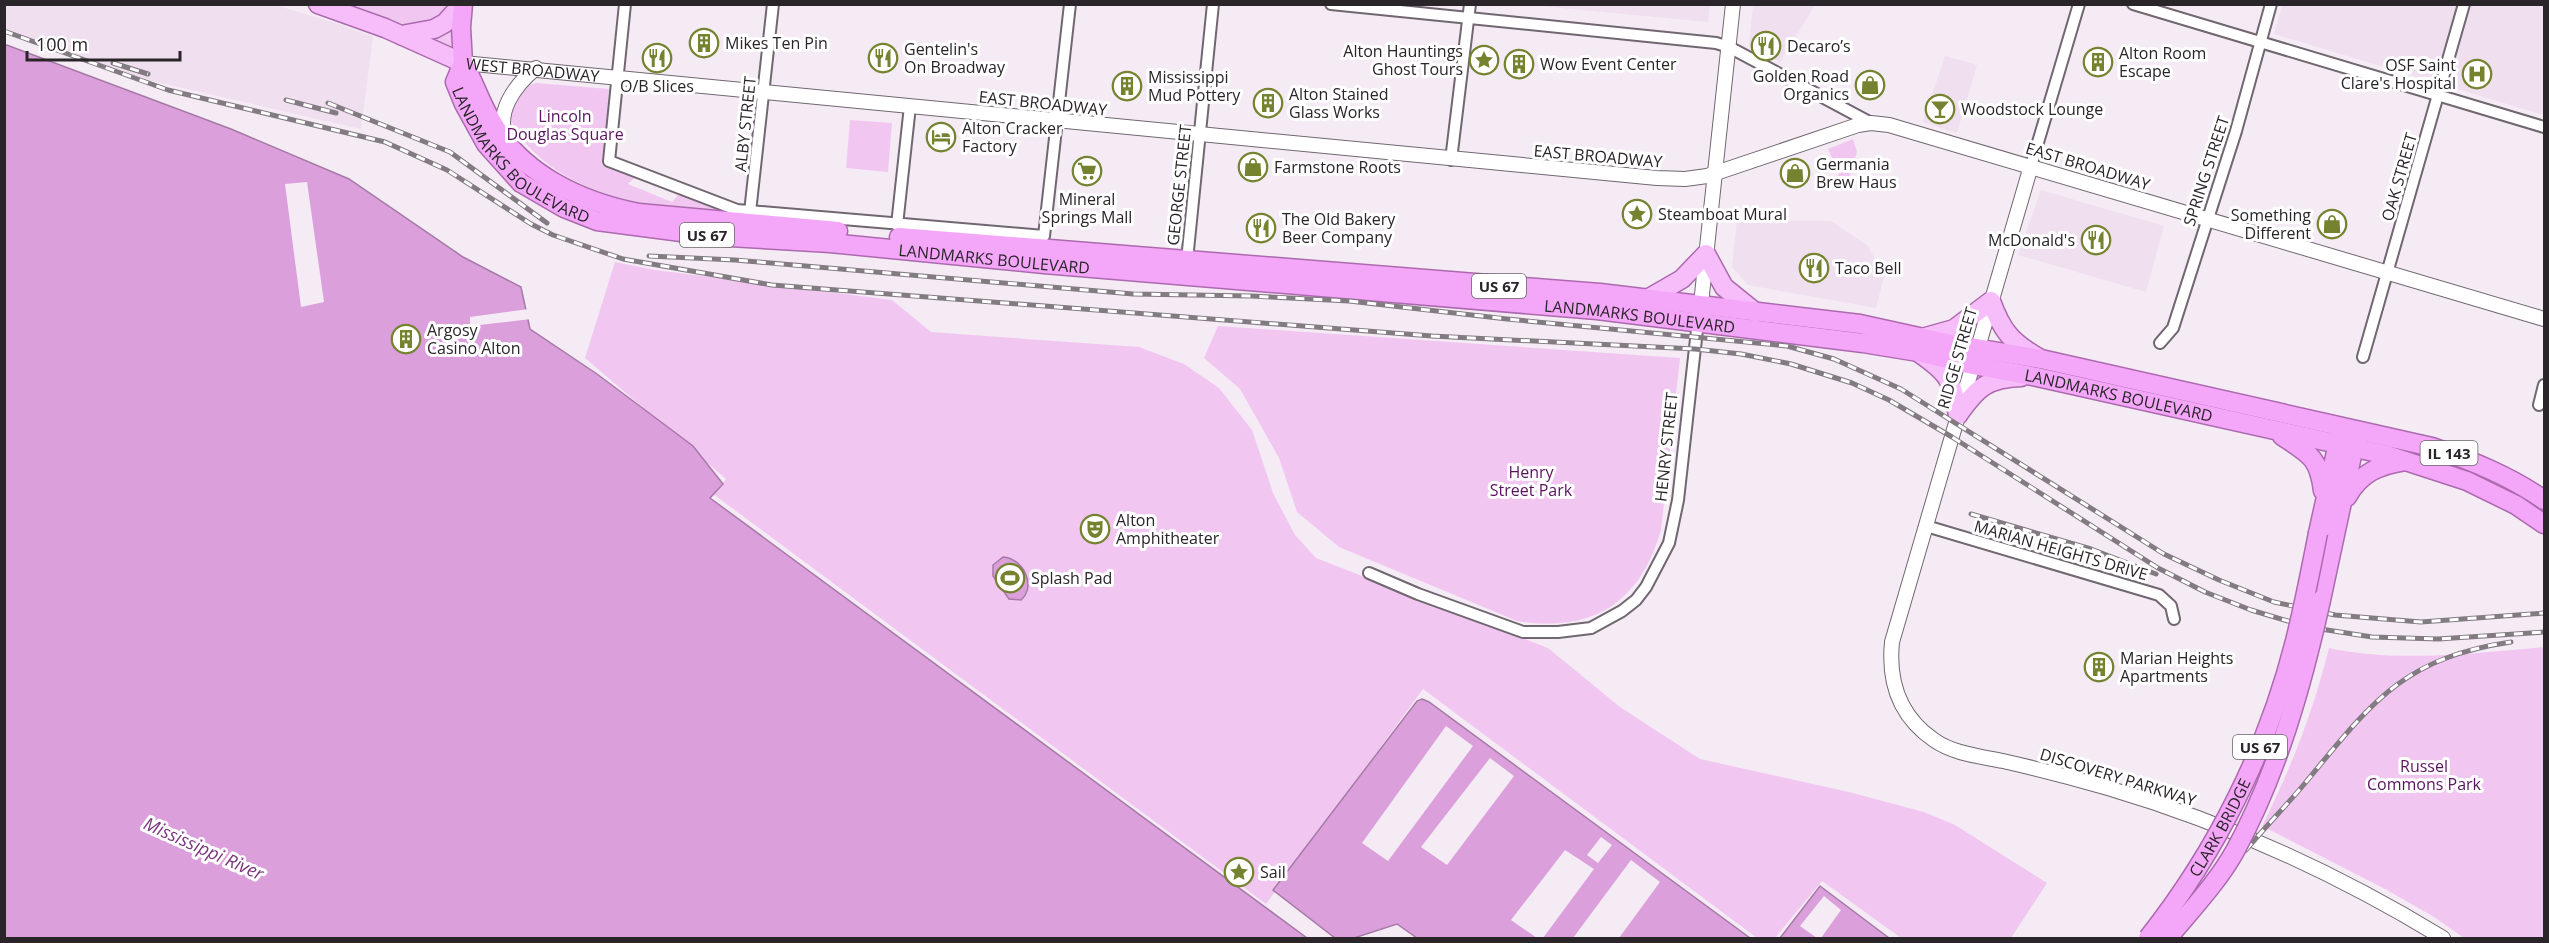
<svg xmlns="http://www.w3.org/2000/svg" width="2549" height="943" font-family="'Open Sans',sans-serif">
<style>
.built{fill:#efdfef}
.green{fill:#f1c7f2}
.water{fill:#db9fdc;stroke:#a67aa6;stroke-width:1.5}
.pier{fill:#f5ebf5}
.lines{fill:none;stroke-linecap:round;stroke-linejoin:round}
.minor-casing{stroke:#706770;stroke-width:14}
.tertiary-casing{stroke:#706770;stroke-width:16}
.primary-casing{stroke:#ac6aae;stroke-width:21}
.trunk-casing{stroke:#ac6aae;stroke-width:21}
.minor{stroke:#fff;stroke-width:10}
.tertiary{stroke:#fff;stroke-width:14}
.primary{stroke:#f7bcfa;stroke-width:18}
.trunk{stroke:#f4a6f8;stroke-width:18}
.rail-casing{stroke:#827b82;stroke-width:5}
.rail{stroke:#fff;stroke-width:3;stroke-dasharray:9;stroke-linecap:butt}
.trunk-bridge-casing{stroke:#ac6aae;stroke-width:21;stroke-linecap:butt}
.trunk-bridge{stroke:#f4a6f8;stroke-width:18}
.labels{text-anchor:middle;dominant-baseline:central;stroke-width:6;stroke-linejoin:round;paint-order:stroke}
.shield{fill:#fff;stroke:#696669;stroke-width:1.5}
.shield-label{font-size:15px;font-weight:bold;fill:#292529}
.poi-label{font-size:16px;fill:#292529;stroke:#fff;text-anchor:start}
.street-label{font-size:16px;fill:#292529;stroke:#fff}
.park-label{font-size:16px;fill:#5a135e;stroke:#fff}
.water-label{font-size:18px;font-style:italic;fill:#7a347d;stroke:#fff}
</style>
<rect width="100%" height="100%" fill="#f5ebf5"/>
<g class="built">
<polygon points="5,4 275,5 342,25 373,37 361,129 148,80 30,39 5,30"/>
<polygon points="1530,5 1710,5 1708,22"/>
<polygon points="1753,5 1815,5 1780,62 1749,45"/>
<polygon points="2282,5 2544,5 2544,115 2274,34"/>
<polygon points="1945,56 1977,65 1957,133 1923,122"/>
<polygon points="2041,190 2164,226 2146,292 2018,255"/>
<polygon points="1737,220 1831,221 1868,246 1884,277 1876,308 1748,285 1732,267"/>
</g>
<g class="green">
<polygon points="329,5 460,5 457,30 448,52"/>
<path d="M536,83L609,89L602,165L635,177L628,184L672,202L680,193L730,214C660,207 582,202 530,148C521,139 512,130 511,117C511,109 517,94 524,88C526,86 533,84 536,83Z"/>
<polygon points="850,120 892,123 888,172 846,168"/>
<polygon points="1853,139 1857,152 1845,191 1836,177 1839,174 1828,149"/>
<polygon points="615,262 655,270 892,300 931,332 1139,347 1184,364 1219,388 1252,430 1273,493 1295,535 1316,558 1548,648 1620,707 1700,759 1849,792 1924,812 1955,825 2047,883 2011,938 1901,938 1822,881 1775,938 1757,938 1423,689 1266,904 713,494 726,479 585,358"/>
<path d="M1218,326L1680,358L1661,530C1640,603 1593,633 1517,621L1339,547L1297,512L1279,458L1240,389L1204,358Z"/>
<path d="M2544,647V938H2464L2434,917L2387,890L2262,826C2291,769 2314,709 2329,648C2399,663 2474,653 2544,647Z"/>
</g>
<g class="water">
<polygon points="4,44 231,129 349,179 463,257 521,287 530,329 597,374 693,446 723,484 710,498 1307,938 5,938"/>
<path d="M1003,557C1023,558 1037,586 1021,600L1009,599L993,576V565Z"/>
<polygon points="1422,699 1429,702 1750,938 1417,938 1397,924 1354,938 1335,938 1273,890 1417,701"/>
<polygon points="1820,886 1889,938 1780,938"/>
</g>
<g class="pier">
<polygon points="307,182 324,302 301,307 285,184"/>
<polygon points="529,309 531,319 470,326 470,317"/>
<polygon points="1446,726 1473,746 1388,861 1362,843"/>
<polygon points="1490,758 1514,776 1447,865 1421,847"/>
<polygon points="1601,837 1612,845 1598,863 1587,855"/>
<polygon points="1565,850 1594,869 1543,938 1537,938 1511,920"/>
<polygon points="1631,860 1660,882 1619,938 1573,938"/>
<polygon points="1824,896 1841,910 1821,938 1817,938 1800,926"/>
</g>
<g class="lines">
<g class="minor-casing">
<g id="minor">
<polyline points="625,4 609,161 737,210 1044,236 1070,4"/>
<polyline points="1331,4 1716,43 1729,47 1871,123"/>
<polyline points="2133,4 2544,127"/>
<polyline points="1451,160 1470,4"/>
<polyline points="2031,166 2079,4"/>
<polyline points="750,212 773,4"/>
<polyline points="897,225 910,106"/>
<polyline points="1187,260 1213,4"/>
<polyline points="2160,343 2173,328 2236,131 2271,4"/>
<polyline points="2363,357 2464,4"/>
<polyline points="2539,405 2544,385"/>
<polyline points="1926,526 2159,595 2171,606 2174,619"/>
<polyline points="1369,573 1418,594 1523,632 1558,632 1591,628 1622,611 1636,600 1646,587 1669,543 1678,500 1698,321"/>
</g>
</g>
<g class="tertiary-casing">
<g id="tertiary">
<path id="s1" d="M463,63L1657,178L1685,179L1707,176L1858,125L1871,123L1889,125L2544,319"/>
<path d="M508,142C493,114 515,85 536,68"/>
<path d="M2031,166L1892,642C1888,682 1899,716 1934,740C1954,754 1979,756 2003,761C2038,769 2073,778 2108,788C2227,823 2338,874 2443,938"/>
<polyline points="1700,313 1733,4"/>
</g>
</g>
<g class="primary-casing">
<g id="primary">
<polyline points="318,4 385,28 463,63"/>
<polyline points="401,35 434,29 445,23 462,4"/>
<polyline points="1649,298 1682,279 1706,254 1724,287 1755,312"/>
<path d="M1922,338L1954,329L1991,301C2002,331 2011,342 2039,358"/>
<path d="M1919,353C1949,374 1951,378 1958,415"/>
<path d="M1958,415C1977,388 1987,378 2021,377"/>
</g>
</g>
<g class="trunk-casing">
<g id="trunk">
<path id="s2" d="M463,4L461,27L463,63L455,82L464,104L486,144L521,183L564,208L597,221L712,236L830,243L1044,264L1597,310L1863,343L1918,352L1973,365L2037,377L2387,455L2467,481L2516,505L2544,524"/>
<path d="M463,63C474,81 480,102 491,120C521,174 581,202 639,213L838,231"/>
<path d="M899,237L1600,293L1860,324L1951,344L2041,359L2432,447C2472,461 2510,476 2544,500"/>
<path d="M2282,436C2309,454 2319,457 2323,491"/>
<path d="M2347,497C2360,473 2379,465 2405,461"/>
<polyline points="2318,533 2340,434"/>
<polyline points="2321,600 2356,437"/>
</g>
</g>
<use href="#minor" class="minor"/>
<use href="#tertiary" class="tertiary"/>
<use href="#primary" class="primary"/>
<use href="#trunk" class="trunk"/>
<g class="rail-casing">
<g id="rail">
<polyline points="4,31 168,90 385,142 447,170 531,224 553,235 623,259 772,285 1432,336 1695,349 1741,354 1791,364 1852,383 1889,400 1952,437 2158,568 2205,592 2251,610 2308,627 2372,637 2438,639 2544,632"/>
<polyline points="113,63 148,74"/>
<polyline points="286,100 336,113"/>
<polyline points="328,103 450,152 547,223"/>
<polyline points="649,256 735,260 1133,294 1251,296 1349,301 1507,319 1787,346 1834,359 1901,389 2164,554 2219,580 2274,602 2335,615 2421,622 2544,613"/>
<polyline points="1971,514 2091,549 2156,574"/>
<path d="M2246,850C2265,827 2287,805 2306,782C2372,702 2403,658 2511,642"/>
</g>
</g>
<use href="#rail" class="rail"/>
<g class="trunk-bridge-casing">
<g id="trunk-bridge">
<path id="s3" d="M2148,938C2217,851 2268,748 2295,641C2304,605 2311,569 2318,533"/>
<path d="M2168,938C2191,910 2217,883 2235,851C2277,774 2302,686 2321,600"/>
</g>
</g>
<use href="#trunk-bridge" class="trunk-bridge"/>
</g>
<defs>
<g id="building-ring" transform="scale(1.5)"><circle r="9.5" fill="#fff" stroke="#75822f" stroke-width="1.5"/><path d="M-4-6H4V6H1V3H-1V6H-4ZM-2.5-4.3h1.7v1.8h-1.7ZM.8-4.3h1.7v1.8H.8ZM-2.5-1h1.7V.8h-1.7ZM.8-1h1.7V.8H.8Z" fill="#75822f"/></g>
<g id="restaurant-ring" transform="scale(1.5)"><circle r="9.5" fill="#fff" stroke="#75822f" stroke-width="1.5"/><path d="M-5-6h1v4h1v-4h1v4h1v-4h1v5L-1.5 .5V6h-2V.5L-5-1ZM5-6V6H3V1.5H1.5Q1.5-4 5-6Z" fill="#75822f"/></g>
<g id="sight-ring" transform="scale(1.5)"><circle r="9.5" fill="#fff" stroke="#75822f" stroke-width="1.5"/><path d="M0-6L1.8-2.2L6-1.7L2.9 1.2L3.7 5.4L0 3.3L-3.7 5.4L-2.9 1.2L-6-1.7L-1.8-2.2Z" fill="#75822f"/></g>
<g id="hospital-ring" transform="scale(1.5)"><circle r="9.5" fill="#fff" stroke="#75822f" stroke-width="1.5"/><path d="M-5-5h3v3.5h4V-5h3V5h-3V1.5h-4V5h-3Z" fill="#75822f"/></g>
<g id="shop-ring" transform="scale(1.5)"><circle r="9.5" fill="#fff" stroke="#75822f" stroke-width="1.5"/><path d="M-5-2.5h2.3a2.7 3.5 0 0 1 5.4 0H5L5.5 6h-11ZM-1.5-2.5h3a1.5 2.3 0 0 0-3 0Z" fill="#75822f"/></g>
<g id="bar-ring" transform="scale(1.5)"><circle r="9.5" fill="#fff" stroke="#75822f" stroke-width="1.5"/><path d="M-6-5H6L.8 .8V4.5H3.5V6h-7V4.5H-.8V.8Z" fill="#75822f"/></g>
<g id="hotel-ring" transform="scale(1.5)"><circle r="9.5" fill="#fff" stroke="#75822f" stroke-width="1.5"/><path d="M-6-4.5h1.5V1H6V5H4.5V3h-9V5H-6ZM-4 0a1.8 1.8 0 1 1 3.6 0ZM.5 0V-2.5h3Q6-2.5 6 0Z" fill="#75822f"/></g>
<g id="supermarket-ring" transform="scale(1.5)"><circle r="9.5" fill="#fff" stroke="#75822f" stroke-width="1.5"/><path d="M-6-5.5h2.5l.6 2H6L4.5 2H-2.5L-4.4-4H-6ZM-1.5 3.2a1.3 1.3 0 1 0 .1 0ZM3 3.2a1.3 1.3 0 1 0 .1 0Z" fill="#75822f"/></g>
<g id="theatre-ring" transform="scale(1.5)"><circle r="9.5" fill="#fff" stroke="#75822f" stroke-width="1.5"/><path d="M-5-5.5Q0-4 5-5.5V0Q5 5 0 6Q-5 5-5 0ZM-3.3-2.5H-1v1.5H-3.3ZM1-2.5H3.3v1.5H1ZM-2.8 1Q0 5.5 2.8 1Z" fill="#75822f"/></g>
<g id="stadium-ring" transform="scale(1.5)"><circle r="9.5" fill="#fff" stroke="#75822f" stroke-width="1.5"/><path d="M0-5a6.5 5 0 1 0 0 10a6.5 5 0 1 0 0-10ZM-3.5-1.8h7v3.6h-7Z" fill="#75822f"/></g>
</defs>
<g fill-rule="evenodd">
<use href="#building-ring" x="704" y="43"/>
<use href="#restaurant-ring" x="1766" y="46"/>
<use href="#restaurant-ring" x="657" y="58"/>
<use href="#restaurant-ring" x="883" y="58"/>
<use href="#sight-ring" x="1484" y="60"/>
<use href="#building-ring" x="2098" y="62"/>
<use href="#building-ring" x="1519" y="64"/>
<use href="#hospital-ring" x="2477" y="74"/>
<use href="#shop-ring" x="1870" y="85"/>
<use href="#building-ring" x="1127" y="86"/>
<use href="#building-ring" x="1268" y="103"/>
<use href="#bar-ring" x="1940" y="109"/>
<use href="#hotel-ring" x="941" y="137"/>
<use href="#shop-ring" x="1253" y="167"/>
<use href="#supermarket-ring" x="1087" y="171"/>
<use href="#shop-ring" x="1795" y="173"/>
<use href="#sight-ring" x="1637" y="214"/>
<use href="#shop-ring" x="2332" y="224"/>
<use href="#restaurant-ring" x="1261" y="228"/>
<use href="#restaurant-ring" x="2096" y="240"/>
<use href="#restaurant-ring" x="1814" y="268"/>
<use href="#building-ring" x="406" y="339"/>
<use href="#theatre-ring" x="1095" y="529"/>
<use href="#stadium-ring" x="1010" y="578"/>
<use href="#building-ring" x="2099" y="667"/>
<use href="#sight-ring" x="1239" y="872"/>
</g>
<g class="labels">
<g class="shield">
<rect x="680" y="223" width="54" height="24" rx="4.5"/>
<rect x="1472" y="274" width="54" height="24" rx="4.5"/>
<rect x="2420.5" y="441" width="57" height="24" rx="4.5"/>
<rect x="2233" y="735" width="54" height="24" rx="4.5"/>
</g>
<g class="shield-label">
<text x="707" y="235">US 67</text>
<text x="1499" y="286">US 67</text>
<text x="2449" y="453">IL 143</text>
<text x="2260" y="747">US 67</text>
</g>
<g class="poi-label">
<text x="725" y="43">Mikes Ten Pin</text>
<text x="1787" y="46">Decaro’s</text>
<text x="904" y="49">Gentelin's<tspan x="904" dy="18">On Broadway</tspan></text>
<text x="1463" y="51" text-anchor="end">Alton Hauntings<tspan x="1463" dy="18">Ghost Tours</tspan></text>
<text x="2119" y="53">Alton Room<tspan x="2119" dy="18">Escape</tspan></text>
<text x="1540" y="64">Wow Event Center</text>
<text x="2456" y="65" text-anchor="end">OSF Saint<tspan x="2456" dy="18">Clare's Hospital</tspan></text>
<text x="1849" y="76" text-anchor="end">Golden Road<tspan x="1849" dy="18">Organics</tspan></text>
<text x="1148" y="77">Mississippi<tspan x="1148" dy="18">Mud Pottery</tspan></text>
<text x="657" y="86" text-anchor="middle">O/B Slices</text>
<text x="1289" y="94">Alton Stained<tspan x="1289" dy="18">Glass Works</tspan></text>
<text x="1961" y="109">Woodstock Lounge</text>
<text x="962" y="128">Alton Cracker<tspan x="962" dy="18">Factory</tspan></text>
<text x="1816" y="164">Germania<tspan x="1816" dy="18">Brew Haus</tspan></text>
<text x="1274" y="167">Farmstone Roots</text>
<text x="1087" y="199" text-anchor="middle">Mineral<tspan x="1087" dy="18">Springs Mall</tspan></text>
<text x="1658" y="214">Steamboat Mural</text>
<text x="2311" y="215" text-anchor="end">Something<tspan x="2311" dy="18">Different</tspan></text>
<text x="1282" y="219">The Old Bakery<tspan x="1282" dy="18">Beer Company</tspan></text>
<text x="2075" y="240" text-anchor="end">McDonald's</text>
<text x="1835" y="268">Taco Bell</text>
<text x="427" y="330">Argosy<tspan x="427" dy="18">Casino Alton</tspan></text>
<text x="1116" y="520">Alton<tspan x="1116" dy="18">Amphitheater</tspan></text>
<text x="1031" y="578">Splash Pad</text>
<text x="2120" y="658">Marian Heights<tspan x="2120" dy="18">Apartments</tspan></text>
<text x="1260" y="872">Sail</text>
</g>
<g class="street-label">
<text stroke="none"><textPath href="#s1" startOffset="70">WEST BROADWAY</textPath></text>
<text transform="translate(1043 103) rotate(6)">EAST BROADWAY</text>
<text transform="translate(745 124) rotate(-84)">ALBY STREET</text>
<text stroke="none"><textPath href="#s2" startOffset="182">LANDMARKS BOULEVARD</textPath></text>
<text transform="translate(1598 156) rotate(5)">EAST BROADWAY</text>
<text transform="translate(2088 166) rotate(17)">EAST BROADWAY</text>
<text transform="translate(2206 171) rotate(-72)">SPRING STREET</text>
<text transform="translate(2399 177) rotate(-74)">OAK STREET</text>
<text transform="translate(1179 185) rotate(-84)">GEORGE STREET</text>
<text stroke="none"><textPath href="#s2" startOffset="686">LANDMARKS BOULEVARD</textPath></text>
<text stroke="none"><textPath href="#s2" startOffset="1334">LANDMARKS BOULEVARD</textPath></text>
<text transform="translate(1957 358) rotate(-74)">RIDGE STREET</text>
<text stroke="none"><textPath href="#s2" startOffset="1820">LANDMARKS BOULEVARD</textPath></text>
<text transform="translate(1666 447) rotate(-84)">HENRY STREET</text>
<text transform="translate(2061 550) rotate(16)">MARIAN HEIGHTS DRIVE</text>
<text transform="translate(2118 777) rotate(17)">DISCOVERY PARKWAY</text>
<text stroke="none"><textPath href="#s3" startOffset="132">CLARK BRIDGE</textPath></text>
</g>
<g class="park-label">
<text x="565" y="116">Lincoln<tspan x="565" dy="18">Douglas Square</tspan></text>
<text x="1531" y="472">Henry<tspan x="1531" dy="18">Street Park</tspan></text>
<text x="2424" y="766">Russel<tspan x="2424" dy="18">Commons Park</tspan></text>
</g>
<g class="water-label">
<text transform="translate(204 848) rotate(24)">Mississippi River</text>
</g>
</g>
<rect width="2549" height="943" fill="none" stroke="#292529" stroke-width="12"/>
<path d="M27 51v9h153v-9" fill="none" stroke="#292529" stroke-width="3"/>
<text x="36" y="51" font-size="18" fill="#292529" stroke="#ffffff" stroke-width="4.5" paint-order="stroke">100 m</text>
</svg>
